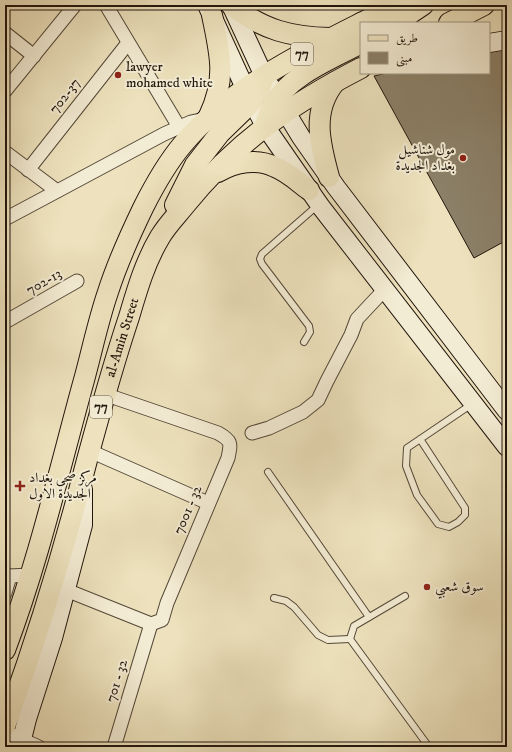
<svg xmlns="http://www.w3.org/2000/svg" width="512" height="752" font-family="'IM FELL DW Pica',Amiri,serif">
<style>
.building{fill:#8b8068;stroke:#21150c}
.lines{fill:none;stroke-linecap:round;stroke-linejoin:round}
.lane-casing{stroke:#544838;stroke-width:8}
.street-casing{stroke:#544838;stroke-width:15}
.secondary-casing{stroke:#21150c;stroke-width:20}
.primary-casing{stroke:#21150c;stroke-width:22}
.lane{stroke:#f3ecd4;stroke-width:6}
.street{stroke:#f3ecd4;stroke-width:13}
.secondary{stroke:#f3ecd4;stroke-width:18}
.primary{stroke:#ede2bd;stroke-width:20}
.poi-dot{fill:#8f2418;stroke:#f3ecd4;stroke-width:1.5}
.labels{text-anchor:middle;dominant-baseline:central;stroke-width:4;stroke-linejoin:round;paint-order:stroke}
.shield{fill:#f3ecd4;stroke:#605648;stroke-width:1}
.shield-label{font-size:13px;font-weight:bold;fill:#21150c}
.poi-label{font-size:14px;fill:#21150c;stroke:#f3ecd4;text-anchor:start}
.street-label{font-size:14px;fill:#21150c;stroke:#f3ecd4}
</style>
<rect width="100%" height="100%" fill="#ede2bd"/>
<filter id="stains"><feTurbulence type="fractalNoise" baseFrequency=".005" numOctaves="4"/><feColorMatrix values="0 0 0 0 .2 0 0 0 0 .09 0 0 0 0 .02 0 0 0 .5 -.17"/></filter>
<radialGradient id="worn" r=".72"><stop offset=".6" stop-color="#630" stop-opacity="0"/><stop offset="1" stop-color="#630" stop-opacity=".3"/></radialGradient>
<polygon class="building" points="507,49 507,240 474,258 374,76 387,73 489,73 489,52"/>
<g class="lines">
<g class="lane-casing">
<g id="lane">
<polyline points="304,342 310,332 309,326 262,264 260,259 262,254 318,205"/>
<polyline points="420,439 465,508 465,515 458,522 449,527 438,524 417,495 406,466 407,448 472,404"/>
<polyline points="268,472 369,617"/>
<polyline points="405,596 354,626 350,639 429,747"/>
<polyline points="274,598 286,601 294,607 318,635 328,640 350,639"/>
</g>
</g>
<g class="street-casing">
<g id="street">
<polyline points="106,5 179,127"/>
<polyline points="5,33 34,56"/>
<polyline points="5,91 75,5"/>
<polyline points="5,152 57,191"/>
<polyline points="28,170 128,43"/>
<polyline points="5,219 164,134 191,122 205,119"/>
<polyline points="5,322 77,281"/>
<polyline points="252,433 269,428 303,412 318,400 327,381 351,335 357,319 385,289"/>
<polyline points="90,451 208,503"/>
<polyline points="5,575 10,576 29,575"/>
<path d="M66,590L151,624L162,620L167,603L228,458C231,443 232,441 218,433L104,394"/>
<polyline points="5,593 10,576"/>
<polyline points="5,732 39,747"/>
<polyline points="114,747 151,624"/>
</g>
</g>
<g class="secondary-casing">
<g id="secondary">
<polyline points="207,5 245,88 265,126 321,207 507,447"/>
<polyline points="231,5 264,76 301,137 336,187 507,411"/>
<polyline points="489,43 507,40"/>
<polyline points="20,747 27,719 53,638 83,525 83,489"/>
</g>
</g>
<g class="primary-casing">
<g id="primary">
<path d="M232,6C264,30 290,37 330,38"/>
<polyline points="361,23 398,5"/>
<polyline points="396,23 423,5"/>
<polyline points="449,23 484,5"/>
<path d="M209,116C227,78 220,54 212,15"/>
<path d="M265,126C267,119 269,112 273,105C289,75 332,59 361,43"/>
<path d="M218,172C235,162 257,158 275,167C288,172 298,182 309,190"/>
<path d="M329,177C320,144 311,111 335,82"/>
<polyline points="175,205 195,165 220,133 252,102 260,89 264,76"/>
<path d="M5,650C38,563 59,471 84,380C92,351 98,321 108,292C117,264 130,235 143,208C154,186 167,163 183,144C228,90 299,54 361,23"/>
<path id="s1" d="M5,726C37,639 64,550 87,460C100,412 113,365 129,317C137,290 145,262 160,237C167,225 178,214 186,204C236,142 291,104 361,68"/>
</g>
</g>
<use href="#lane" class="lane"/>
<use href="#street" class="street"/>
<use href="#secondary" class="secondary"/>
<use href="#primary" class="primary"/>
</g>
<g class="poi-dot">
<circle cx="118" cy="75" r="4"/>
<circle cx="463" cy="158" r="4"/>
<path d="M18 480h4v4h4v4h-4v4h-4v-4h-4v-4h4z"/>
<circle cx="427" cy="587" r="4"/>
</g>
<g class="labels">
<g class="shield">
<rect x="291" y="43" width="22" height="22" rx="3"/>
<rect x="90" y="396" width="22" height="22" rx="3"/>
</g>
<g class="shield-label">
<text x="302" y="54">77</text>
<text x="101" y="407">77</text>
</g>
<g class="poi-label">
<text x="126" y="67">lawyer<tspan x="126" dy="16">mohamed white</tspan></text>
<text x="455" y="150" text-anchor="end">مول شناشيل<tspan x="455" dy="16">بغداد الجديدة</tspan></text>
<text x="29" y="478">مركز صحي بغداد<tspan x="29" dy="16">الجديدة الاول</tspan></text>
<text x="435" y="587">سوق شعبي</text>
</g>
<g class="street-label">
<text transform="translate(65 96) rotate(-52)">702-37</text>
<text transform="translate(44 282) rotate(-30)">702-13</text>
<text stroke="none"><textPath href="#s1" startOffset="406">al-Amin Street</textPath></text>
<text transform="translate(188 510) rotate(-67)">7001 - 32</text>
<text transform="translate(117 681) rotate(-73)">701 - 32</text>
</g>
</g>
<rect width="512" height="752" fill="none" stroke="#ede2bd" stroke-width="20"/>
<rect x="6" y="6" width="500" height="740" fill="none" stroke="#21150c" stroke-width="2"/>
<rect x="10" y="10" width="492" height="732" fill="none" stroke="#21150c"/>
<rect x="360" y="22" width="130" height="52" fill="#f3ecd4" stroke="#9f9684"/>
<rect x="368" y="35" width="20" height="6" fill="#ede2bd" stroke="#9f9684"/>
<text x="396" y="42" font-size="12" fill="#21150c">طريق</text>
<rect x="368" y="52" width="20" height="12" fill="#8b8068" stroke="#9f9684"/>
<text x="396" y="62" font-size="12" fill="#21150c">مبنى</text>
<rect width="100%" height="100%" filter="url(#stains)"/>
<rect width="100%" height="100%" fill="url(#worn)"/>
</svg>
